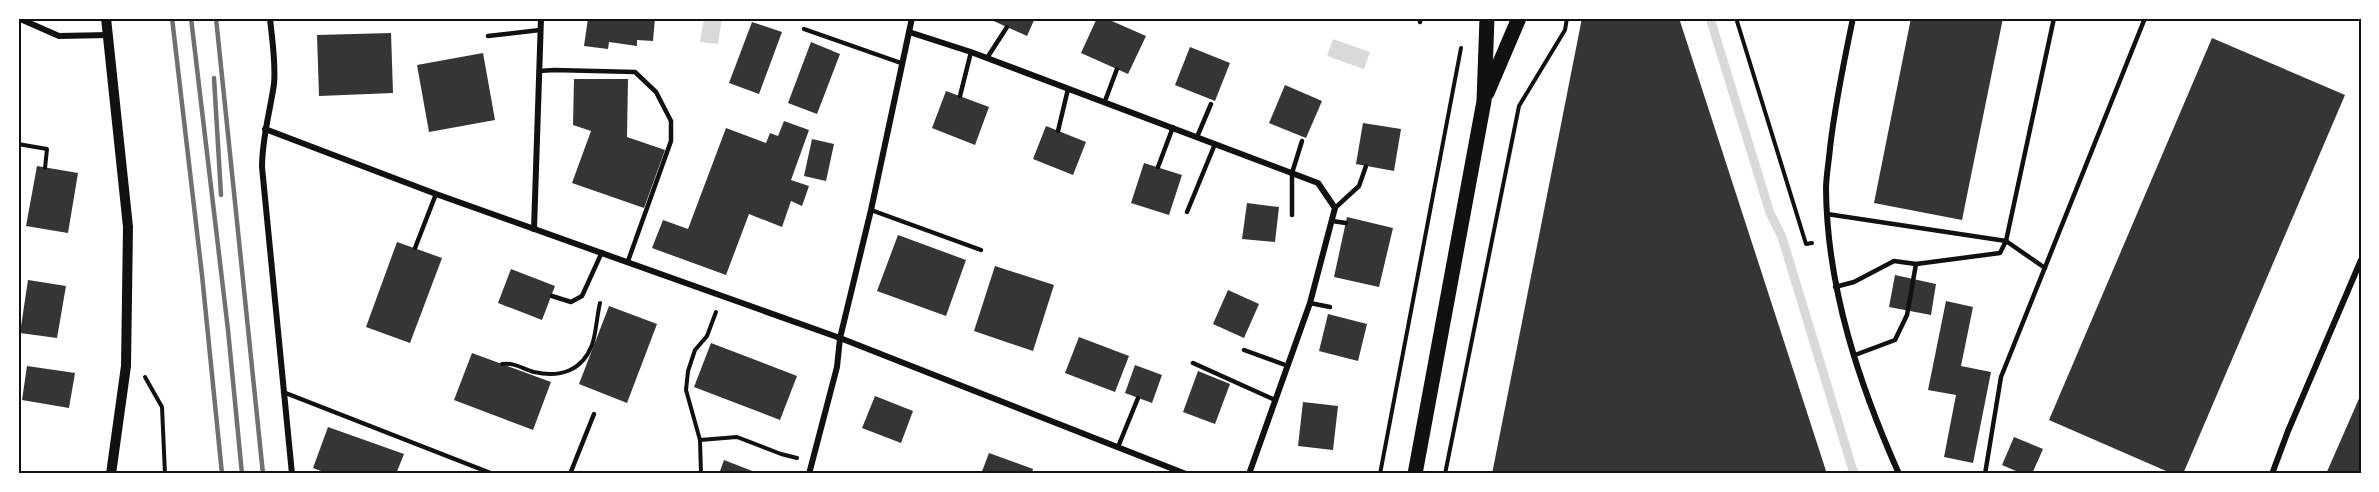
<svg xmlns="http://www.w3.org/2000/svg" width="2379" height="492" font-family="'DejaVu Sans',sans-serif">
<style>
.water{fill:#d9d9d9}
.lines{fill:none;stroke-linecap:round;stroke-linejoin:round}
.stream{stroke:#d9d9d9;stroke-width:9}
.building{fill:#353535}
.path{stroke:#111;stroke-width:4}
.service{stroke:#111;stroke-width:4.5}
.minor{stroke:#111;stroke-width:6}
.tertiary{stroke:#111;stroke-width:10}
.primary{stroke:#111;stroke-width:15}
.rail{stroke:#707070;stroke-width:4.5}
.neatline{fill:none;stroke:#111;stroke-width:2}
</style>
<rect width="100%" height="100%" fill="#fff"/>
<g class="water">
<polygon points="704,18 722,18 718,44 700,42"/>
<polygon points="1333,39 1370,52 1364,69 1327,56"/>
</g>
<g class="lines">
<polyline class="stream" points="1710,18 1770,213 1782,237 1854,474"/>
</g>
<g class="building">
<polygon points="588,18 655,18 653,41 637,40 637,46 609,42 608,49 584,46"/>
<polygon points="987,18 1035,18 1027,36"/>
<polygon points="1097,18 1105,18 1146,36 1128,74 1081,53"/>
<polygon points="1582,18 1679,18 1827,474 1492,474"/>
<polygon points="1911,18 2003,18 1962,220 1874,203"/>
<polygon points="752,22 782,32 759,94 729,83"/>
<polygon points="391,33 393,93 319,96 317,35"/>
<polygon points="2212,38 2345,95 2183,474 2173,474 2049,420"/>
<polygon points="811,42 840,54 817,114 788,103"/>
<polygon points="1190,47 1230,63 1215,101 1175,85"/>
<polygon points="483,53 495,120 429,132 417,65"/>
<polygon points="574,79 628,79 627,137 665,150 644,208 572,183 591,131 573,125"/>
<polygon points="1285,85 1322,101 1306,138 1269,123"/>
<polygon points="946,91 989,107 975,145 932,128"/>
<polygon points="784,121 809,130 791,180 809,186 802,206 791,201 782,227 749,214 726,275 652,248 663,220 688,229 726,128 766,143 770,133 778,136"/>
<polygon points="1363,123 1401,129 1394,171 1356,164"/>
<polygon points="1046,126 1086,142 1073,175 1033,159"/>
<polygon points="812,139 834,144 826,181 804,176"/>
<polygon points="1144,163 1182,175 1169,215 1131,203"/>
<polygon points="37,166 78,173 68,233 26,226"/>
<polygon points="1247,203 1279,207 1275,242 1242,239"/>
<polygon points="1347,217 1393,228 1379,287 1334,277"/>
<polygon points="898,235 966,260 946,316 877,291"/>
<polygon points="397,242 442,258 410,343 366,327"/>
<polygon points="995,266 1054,285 1033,351 974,331"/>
<polygon points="511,269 555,286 542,320 498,303"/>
<polygon points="1895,275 1936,284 1931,315 1889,307"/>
<polygon points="28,280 66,286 57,338 20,333"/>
<polygon points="1228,290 1259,304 1244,338 1213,324"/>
<polygon points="1946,301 1973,307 1961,366 1991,372 1973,463 1944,457 1956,395 1928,390"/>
<polygon points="609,306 657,324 627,403 579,384"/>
<polygon points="1328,314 1367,324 1358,361 1319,351"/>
<polygon points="1079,337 1129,356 1115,392 1065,373"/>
<polygon points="711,343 797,376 780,420 694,387"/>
<polygon points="472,353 551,382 533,430 454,400"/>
<polygon points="1135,365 1162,375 1152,403 1125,393"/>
<polygon points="27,366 75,373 69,408 22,400"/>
<polygon points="1198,371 1230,384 1215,424 1183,412"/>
<polygon points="2361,394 2361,474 2326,474"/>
<polygon points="875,396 913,411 901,443 862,428"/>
<polygon points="1303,402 1338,406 1333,450 1298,446"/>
<polygon points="328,427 404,454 396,474 329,474 313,468"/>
<polygon points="2014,437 2043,449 2032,474 2023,474 2002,465"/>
<polygon points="989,453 1033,469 1032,474 981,474"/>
<polygon points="724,460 760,474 719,474"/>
</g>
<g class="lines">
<g class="path">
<polyline points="1736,18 1806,244 1812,243"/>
<polyline points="18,144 47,149 45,168"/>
<path d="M502,364C514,362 523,369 534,372C560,378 582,371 592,345C596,334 597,315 600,303"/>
<polyline points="145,377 162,407 165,474"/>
<polyline points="700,440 686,390 688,371 695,350 707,336 716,312"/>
<polyline points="701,474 700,440 737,437 781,454 797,458"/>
<polyline points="1380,474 1461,48"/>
<polyline points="1445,474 1519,106 1565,30 1567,18"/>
</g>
<g class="service">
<polyline points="1420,22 1421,18"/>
<polyline points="804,29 901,63"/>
<polyline points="488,36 540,30"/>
<polyline points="987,58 1007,27"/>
<polyline points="539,71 554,70 635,72 656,92 671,121 671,141 628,261"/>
<polyline points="960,96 971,52"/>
<polyline points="1105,101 1117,69"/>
<polyline points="1058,131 1068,89"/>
<polyline points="1197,137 1211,104"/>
<polyline points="1158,167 1173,127"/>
<polyline points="1335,208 1359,186 1366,166"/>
<polyline points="871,210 981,250"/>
<polyline points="1187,212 1215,144"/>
<polyline points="1827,214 2006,241 2054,18"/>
<polyline points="1292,215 1292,173 1302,141"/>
<polyline points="1332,221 1346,223"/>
<polyline points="415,248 436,194"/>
<polyline points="1916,264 2000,253 2006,241 2045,268"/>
<polyline points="1835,287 1854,282 1894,261 1916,264 1907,315 1895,340 1855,355"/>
<polyline points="552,296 571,302 582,296 602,252"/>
<polyline points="1310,303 1330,307"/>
<polyline points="1244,350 1288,366"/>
<polyline points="1193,363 1275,400"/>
<polyline points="283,392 493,474"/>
<polyline points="1118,447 1138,398"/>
<polyline points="570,474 594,414"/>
<polyline points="1985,474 2001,377 2145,18"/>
</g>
<g class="minor">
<polyline points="18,18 59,36 109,35"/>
<path d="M270,18C272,40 276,62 274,84C270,112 262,138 262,167L292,474"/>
<path d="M1853,18C1844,61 1835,104 1830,148C1829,161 1826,176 1826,189C1827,288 1859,384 1899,474"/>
<polyline points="909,32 971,52 1318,183 1335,208 1310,303 1249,474"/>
<polyline points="265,129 436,194 840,338 1186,474"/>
<polyline points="534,229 541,18"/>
<polyline points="809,474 837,367 840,338 871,210 912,18"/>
<polyline points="2272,474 2288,431 2361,260"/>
</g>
<polyline class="tertiary" points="106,18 128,227 126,366 111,474"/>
<g class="primary">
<polyline points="1487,93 1519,18"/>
<polyline points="1415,474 1484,101 1487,18"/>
</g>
<g class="rail">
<polyline points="172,18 202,275 222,474"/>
<polyline points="191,18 228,330 242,474"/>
<polyline points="216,18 263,474"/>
<polyline points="214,78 221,195"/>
</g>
</g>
<rect width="2379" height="492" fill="none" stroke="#ffffff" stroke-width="39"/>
<rect x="20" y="20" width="2340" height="452" class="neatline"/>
</svg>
